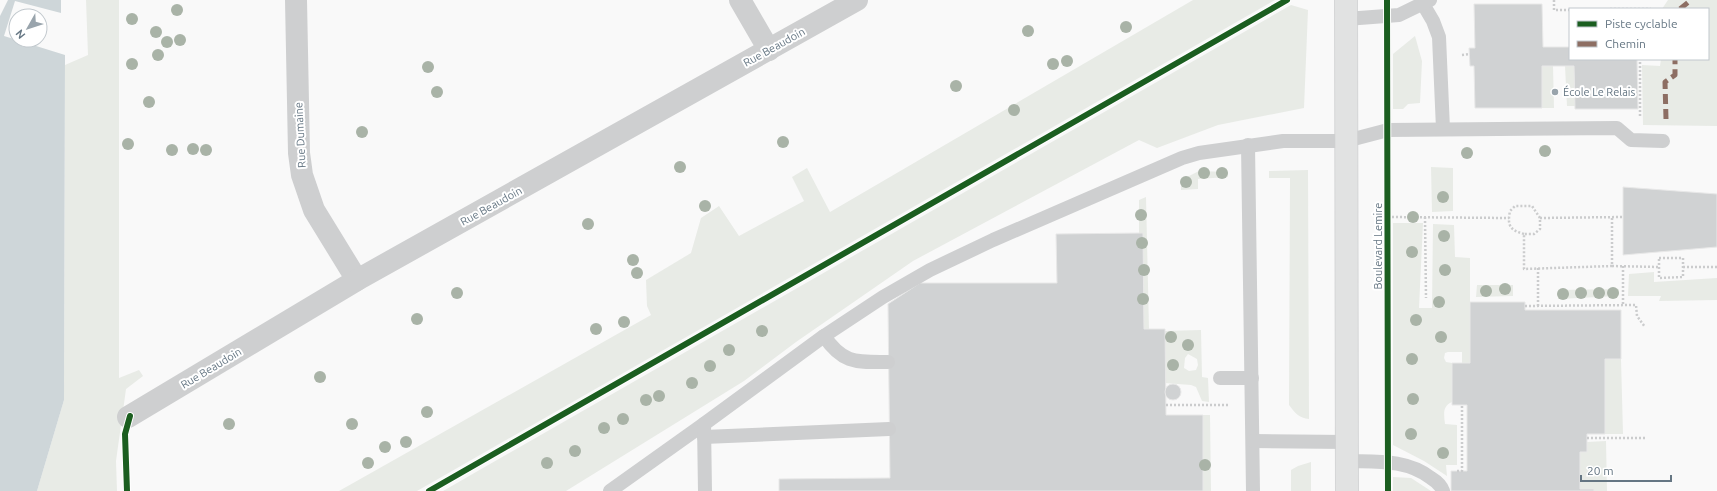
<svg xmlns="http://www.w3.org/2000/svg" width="1717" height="491" font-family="Ubuntu,sans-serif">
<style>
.green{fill:#e8ebe6;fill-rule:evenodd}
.water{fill:#ced6d9}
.building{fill:#d0d2d3;stroke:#e8e8e8}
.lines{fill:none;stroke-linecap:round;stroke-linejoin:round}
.secondary-casing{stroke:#d5d6d7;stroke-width:24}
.path{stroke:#cbcccd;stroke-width:2.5;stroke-dasharray:2 2;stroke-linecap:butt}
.service{stroke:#cecfd0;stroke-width:14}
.minor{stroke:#cecfd0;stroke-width:22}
.secondary{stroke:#e1e2e2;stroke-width:22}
.quiet{stroke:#8d6e63;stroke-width:5;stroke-dasharray:10 5;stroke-linecap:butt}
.cycleway-casing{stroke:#fff;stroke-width:8}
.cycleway{stroke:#1b5e20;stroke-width:6}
.tree{fill:#a9b3a7}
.poi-dot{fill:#99a4ac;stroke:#fff;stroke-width:1.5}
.labels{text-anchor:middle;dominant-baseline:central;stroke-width:4;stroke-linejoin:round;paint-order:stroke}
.street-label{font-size:11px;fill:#657683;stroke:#fff}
.poi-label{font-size:11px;fill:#657683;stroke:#fff;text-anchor:start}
</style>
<rect width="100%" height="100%" fill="#f9f9f9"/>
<g class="green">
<polygon points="86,0 119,0 119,378 139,370 143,376 126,389 116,461 117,491 37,491 64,400 65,65 88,55"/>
<polygon points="1193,0 1275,0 417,491 339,491 651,315 647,306 646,280 691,253 701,218 719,206 739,236 804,201 792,177 807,168 830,212"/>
<polygon points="1668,0 1717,0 1717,173 1717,126 1643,125 1642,65 1660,66 1661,59 1708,59 1708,9 1662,9"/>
<polygon points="1291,5 1308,10 1304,108 1218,125 1157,148 1139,140 913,261 796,342 744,381 566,491 443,491"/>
<polygon points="1415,36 1422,61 1420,103 1408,104 1403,109 1393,109 1393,54"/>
<polygon points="1542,66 1553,66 1554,108 1542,108"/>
<polygon points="1565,66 1574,66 1575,106 1567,106"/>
<polygon points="1431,167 1453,168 1453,211 1432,212"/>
<path d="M1308,170L1309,419C1299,418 1295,413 1289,405L1290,178H1269V171Z"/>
<polygon points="1199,171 1228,172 1228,177 1198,179 1198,189 1181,190 1181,180"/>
<polygon points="1146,197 1149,329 1144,329 1143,234 1139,234 1139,200"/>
<path d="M1393,223H1423L1419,308H1432L1433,224L1454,225L1455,257L1470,258V363H1462V352H1448L1445,353L1444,358L1446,362L1452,363V402C1442,406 1444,415 1445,424L1457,425V465H1446L1447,476L1424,461L1393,445Z"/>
<polygon points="1654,272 1654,282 1717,278 1717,300 1659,301 1661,296 1628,296 1629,274"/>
<polygon points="1477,285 1513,285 1513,296 1476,297"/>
<polygon points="1619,289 1618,296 1558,299 1558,290"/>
<path d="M1201,330L1202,377L1208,378L1209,402L1202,401L1196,387L1191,385L1165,383V331ZM1188,354L1197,359L1198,365L1196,370L1189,371L1184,368L1185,358Z"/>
<polygon points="1605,359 1621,359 1623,434 1605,434"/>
<polygon points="1203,415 1210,415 1211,491 1203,491"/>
<polygon points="1606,441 1607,491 1594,491 1594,489 1580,489 1580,452 1587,452 1587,442"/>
<polygon points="1311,462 1311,491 1291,491 1291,470 1298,466"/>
<polygon points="1393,477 1411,478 1431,491 1393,491"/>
</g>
<polygon class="water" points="8,0 61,0 61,13 15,1 4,36 65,55 64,400 37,491 0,491 0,16"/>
<g class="building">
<polygon points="1474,4 1542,4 1543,47 1570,47 1570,59 1637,59 1638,109 1575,109 1574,66 1542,66 1542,108 1475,108 1474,66 1470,66 1469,48 1475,48"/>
<polygon points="1623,187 1717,194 1717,247 1623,255"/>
<polygon points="1143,233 1144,329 1165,329 1166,415 1203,415 1203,491 779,491 779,479 890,478 888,304 920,283 1057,283 1056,234"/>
<polygon points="1470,302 1525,302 1525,310 1621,310 1621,359 1605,359 1605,434 1587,434 1587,452 1580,452 1580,489 1594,489 1594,491 1451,491 1451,471 1467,471 1467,405 1452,405 1452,363 1470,363"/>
<circle cx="1173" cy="392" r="8"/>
</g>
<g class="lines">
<g class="secondary-casing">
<polyline id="secondary" points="1346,0 1347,491"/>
</g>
<g class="path">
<polyline points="1554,0 1554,10 1570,10"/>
<polyline points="1610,9 1651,9"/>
<polyline points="1462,55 1470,54"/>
<polyline points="1640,116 1640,59"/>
<polyline points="1388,217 1509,218"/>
<polyline points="1425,217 1426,298"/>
<polyline points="1540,218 1623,217"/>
<path d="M1524,234C1510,230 1507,226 1510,211L1515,206H1532L1540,218V229L1534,234H1524V269L1612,266V218"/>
<polygon points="1659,258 1683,258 1683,277 1659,278"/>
<polyline points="1612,266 1659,267"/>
<polyline points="1623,266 1623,305"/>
<polyline points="1683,267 1717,267"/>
<polyline points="1525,306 1636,305 1637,316 1645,327"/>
<polyline points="1538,306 1538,268"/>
<polyline points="1166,405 1229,405"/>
<polyline points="1587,438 1645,438"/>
<polyline points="1457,471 1462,471 1462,406"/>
</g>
<g class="service">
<polyline points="1423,4 1433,21 1439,37 1443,129"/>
<polyline points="1346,19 1399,15 1430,0"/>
<polyline points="1248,145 1253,491"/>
<path d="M824,336C843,364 856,362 888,362"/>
<polyline points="1220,378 1252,378"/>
<polyline points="704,437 889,429"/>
<polyline points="1253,441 1347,442"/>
<path d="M1347,461C1376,462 1406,459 1431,478C1436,481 1441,485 1443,491"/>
<polyline points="610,491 704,424"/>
<polyline points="705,491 704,424 824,336 883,297 930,270 993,240 1182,158 1199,153 1283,141 1346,141 1388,130 1617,128 1631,140 1663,141"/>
</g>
<g class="minor">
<polyline points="296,0 299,153 302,175 314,210 357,280"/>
<polyline points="740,0 769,50"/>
<polyline points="128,417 357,280 857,0"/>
</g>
<use href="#secondary" class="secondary"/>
<g class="quiet">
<polyline points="1680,9 1691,0"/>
<polyline points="1666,119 1665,82 1675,75 1675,59"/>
</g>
<g class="cycleway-casing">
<g id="cycleway">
<polyline points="1387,0 1388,491"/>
<polyline points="127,491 125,434 130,416"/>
<polyline points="429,491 1287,0"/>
</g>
</g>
<use href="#cycleway" class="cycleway"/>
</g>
<g class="tree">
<circle cx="177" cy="10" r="6"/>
<circle cx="132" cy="19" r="6"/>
<circle cx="1126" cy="27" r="6"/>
<circle cx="1028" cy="31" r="6"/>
<circle cx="156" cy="32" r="6"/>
<circle cx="180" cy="40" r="6"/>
<circle cx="167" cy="42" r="6"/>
<circle cx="158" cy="55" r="6"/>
<circle cx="1067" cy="61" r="6"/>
<circle cx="132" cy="64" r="6"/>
<circle cx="1053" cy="64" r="6"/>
<circle cx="428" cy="67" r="6"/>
<circle cx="956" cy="86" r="6"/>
<circle cx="437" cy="92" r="6"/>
<circle cx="149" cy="102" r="6"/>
<circle cx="1014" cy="110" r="6"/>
<circle cx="362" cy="132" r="6"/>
<circle cx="783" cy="142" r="6"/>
<circle cx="128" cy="144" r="6"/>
<circle cx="193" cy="149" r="6"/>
<circle cx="172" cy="150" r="6"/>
<circle cx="206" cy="150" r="6"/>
<circle cx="1545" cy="151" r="6"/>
<circle cx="1467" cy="153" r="6"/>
<circle cx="680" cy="167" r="6"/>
<circle cx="1204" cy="173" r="6"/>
<circle cx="1222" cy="173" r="6"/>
<circle cx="1186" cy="182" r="6"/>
<circle cx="1443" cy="197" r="6"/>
<circle cx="705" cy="206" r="6"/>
<circle cx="1141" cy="215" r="6"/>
<circle cx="1413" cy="217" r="6"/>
<circle cx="588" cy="224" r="6"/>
<circle cx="1444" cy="236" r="6"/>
<circle cx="1142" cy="243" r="6"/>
<circle cx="1412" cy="252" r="6"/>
<circle cx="633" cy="260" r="6"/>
<circle cx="1144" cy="270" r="6"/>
<circle cx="1445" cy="270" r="6"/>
<circle cx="637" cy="273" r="6"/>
<circle cx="1505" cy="289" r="6"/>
<circle cx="1486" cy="291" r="6"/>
<circle cx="457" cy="293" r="6"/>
<circle cx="1581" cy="293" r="6"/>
<circle cx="1599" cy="293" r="6"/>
<circle cx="1613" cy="293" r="6"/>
<circle cx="1563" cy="294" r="6"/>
<circle cx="1143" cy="299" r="6"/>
<circle cx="1439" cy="302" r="6"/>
<circle cx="417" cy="319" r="6"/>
<circle cx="1416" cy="320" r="6"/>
<circle cx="624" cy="322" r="6"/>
<circle cx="596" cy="329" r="6"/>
<circle cx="762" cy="331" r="6"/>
<circle cx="1171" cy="337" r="6"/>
<circle cx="1441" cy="337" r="6"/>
<circle cx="1188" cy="345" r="6"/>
<circle cx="729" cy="350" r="6"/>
<circle cx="1412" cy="359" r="6"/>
<circle cx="1173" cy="365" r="6"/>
<circle cx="710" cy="366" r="6"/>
<circle cx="320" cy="377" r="6"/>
<circle cx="692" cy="383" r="6"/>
<circle cx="659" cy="396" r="6"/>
<circle cx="1413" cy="399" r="6"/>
<circle cx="646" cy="400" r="6"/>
<circle cx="427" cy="412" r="6"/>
<circle cx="623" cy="419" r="6"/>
<circle cx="229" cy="424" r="6"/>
<circle cx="352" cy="424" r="6"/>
<circle cx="604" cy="428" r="6"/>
<circle cx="1411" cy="434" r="6"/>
<circle cx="406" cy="442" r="6"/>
<circle cx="385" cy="447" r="6"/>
<circle cx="575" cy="451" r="6"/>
<circle cx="1443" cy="453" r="6"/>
<circle cx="368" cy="463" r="6"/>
<circle cx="547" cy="463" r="6"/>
<circle cx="1205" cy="465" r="6"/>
</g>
<circle class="poi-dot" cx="1555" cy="92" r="4"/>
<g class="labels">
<g class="street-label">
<text transform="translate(774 47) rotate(-29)">Rue Beaudoin</text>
<text transform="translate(300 135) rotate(-93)">Rue Dumaine</text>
<text transform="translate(491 206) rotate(-29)">Rue Beaudoin</text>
<text transform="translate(1378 246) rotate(-90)">Boulevard Lemire</text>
<text transform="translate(211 368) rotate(-31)">Rue Beaudoin</text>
</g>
<g class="poi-label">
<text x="1563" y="92">École Le Relais</text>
</g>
</g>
<rect x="1569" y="8" width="140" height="52" fill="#ffffff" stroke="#c1c8cd"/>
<rect x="1577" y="21" width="20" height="6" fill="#1b5e20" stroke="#c1c8cd"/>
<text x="1605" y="28" font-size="12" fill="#657683">Piste cyclable</text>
<rect x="1577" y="41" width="20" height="6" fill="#8d6e63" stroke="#c1c8cd"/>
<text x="1605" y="48" font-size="12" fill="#657683">Chemin</text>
<g transform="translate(28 28) rotate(231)"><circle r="19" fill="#ffffff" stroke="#c1c8cd"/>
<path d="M0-3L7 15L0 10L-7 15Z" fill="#99a4ac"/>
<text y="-6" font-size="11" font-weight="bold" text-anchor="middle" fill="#657683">N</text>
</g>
<path d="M1581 475v6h90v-6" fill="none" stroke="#657683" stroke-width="2"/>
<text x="1587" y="475" font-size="12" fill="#657683" stroke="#ffffff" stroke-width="3" paint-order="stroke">20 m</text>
</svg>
